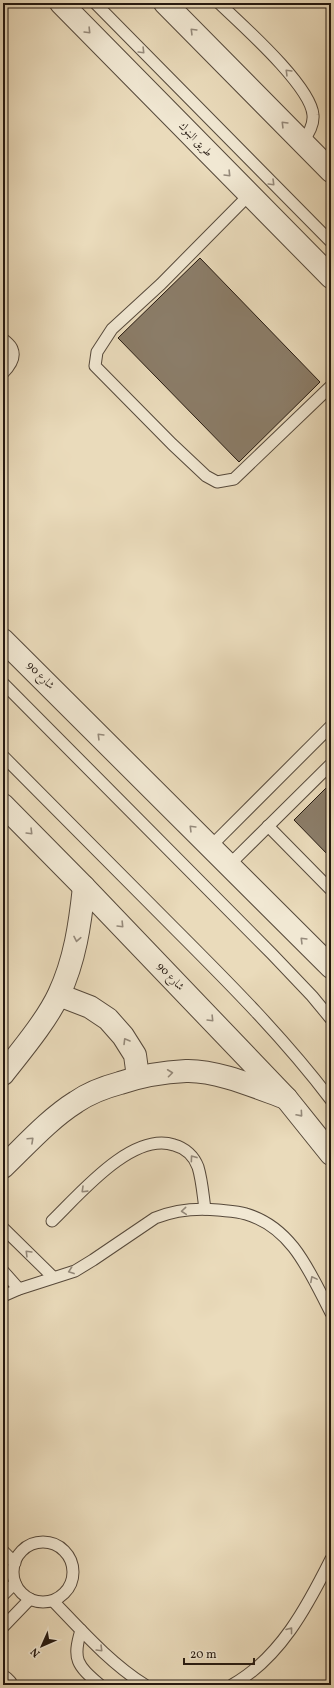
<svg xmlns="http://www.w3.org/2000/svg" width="334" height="1688" font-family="Vollkorn,Amiri,serif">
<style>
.building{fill:#8b7d69;stroke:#241810}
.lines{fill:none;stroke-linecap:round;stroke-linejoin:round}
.service-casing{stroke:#56493b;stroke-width:13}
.minor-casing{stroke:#56493b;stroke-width:24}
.tertiary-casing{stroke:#56493b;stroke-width:24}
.service{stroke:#f1e8d3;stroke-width:11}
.minor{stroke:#f1e8d3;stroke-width:22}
.tertiary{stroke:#f1e8d3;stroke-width:22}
.oneway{stroke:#958a7b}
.labels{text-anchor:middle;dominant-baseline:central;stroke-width:4;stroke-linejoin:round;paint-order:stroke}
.street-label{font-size:11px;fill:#241810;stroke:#f1e8d3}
</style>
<rect width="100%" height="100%" fill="#eadbbb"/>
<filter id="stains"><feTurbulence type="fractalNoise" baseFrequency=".005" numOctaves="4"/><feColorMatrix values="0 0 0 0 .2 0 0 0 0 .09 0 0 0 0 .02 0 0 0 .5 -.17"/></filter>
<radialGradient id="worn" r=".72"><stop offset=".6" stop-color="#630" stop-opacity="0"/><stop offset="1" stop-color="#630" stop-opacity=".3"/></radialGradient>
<g class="building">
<polygon points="200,258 320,382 239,462 118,338"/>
<polygon points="331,783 331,858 294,820"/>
</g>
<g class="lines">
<g class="service-casing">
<g id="service">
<polyline points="95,3 331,242"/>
<path d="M219,3C242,25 311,86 313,115C314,125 308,135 302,143"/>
<polyline points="249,195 161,284 112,329 97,352 95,366 172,444 206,476 217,482 234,479 331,386"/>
<path d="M3,339C6,342 11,345 12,349C16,358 9,367 3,373"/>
<polyline points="3,683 272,954 312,996 331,1019"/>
<path d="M3,756C60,813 117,870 174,928C229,983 284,1038 331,1100"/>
<polyline points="268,826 331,890"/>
<polyline points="210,847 331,726"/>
<polyline points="229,865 331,764"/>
<path d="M52,1221C79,1195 132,1131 174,1145C185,1148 194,1156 198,1167C202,1180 203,1195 205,1209"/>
<polyline points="3,1228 53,1277"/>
<polyline points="3,1271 19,1289"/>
<path d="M3,1296L19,1289L75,1271L93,1260L155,1218C175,1210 197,1208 218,1210C227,1211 237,1211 246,1214C293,1228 310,1273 331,1313"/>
<circle cx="43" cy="1572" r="30"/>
<polyline points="3,1551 15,1563"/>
<polyline points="3,1595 15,1583"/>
<path d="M53,1601C82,1631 110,1663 145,1685"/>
<polyline points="3,1627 30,1599"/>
<path d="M81,1630C72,1660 77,1665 100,1685"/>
<path d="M232,1685C280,1658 307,1607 331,1559"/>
</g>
</g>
<g class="minor-casing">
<g id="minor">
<polyline points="59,995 90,1007 108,1019 123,1036 135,1055 138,1077"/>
<path d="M3,1074C21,1051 47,1020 59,994C75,960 80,924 84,887"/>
<path d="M3,1167C26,1145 49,1119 76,1102C89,1093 105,1087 120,1083C141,1076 164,1072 186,1071C217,1070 258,1088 286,1098"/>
</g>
</g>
<g class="tertiary-casing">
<g id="tertiary">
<polyline points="61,3 331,277"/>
<polyline points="165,3 331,171"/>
<polyline points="3,640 331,967"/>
<polyline points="3,805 84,887 286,1098 331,1154"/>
<polyline points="3,1682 6,1685"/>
</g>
</g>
<use href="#service" class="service"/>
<use href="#minor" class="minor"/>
<use href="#tertiary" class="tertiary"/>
</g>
<defs><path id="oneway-chevron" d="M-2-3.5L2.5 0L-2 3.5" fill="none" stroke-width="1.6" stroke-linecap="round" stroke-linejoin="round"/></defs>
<g class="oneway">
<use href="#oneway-chevron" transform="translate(88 31) rotate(46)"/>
<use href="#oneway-chevron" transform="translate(193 31) rotate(-135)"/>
<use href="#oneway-chevron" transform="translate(142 51) rotate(46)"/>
<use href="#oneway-chevron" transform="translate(288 72) rotate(-135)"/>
<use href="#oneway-chevron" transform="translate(284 124) rotate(-135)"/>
<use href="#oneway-chevron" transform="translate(228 174) rotate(46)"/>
<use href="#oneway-chevron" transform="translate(272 183) rotate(45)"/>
<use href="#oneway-chevron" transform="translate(100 736) rotate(-135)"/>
<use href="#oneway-chevron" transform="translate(192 828) rotate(-135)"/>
<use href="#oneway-chevron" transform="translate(30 832) rotate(45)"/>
<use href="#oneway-chevron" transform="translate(121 925) rotate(46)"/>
<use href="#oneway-chevron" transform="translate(77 939) rotate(101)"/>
<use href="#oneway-chevron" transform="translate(303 940) rotate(-135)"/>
<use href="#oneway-chevron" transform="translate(211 1019) rotate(46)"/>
<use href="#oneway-chevron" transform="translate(126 1041) rotate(-121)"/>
<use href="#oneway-chevron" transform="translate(170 1073) rotate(-7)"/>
<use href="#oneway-chevron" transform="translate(300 1114) rotate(49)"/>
<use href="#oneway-chevron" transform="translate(31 1140) rotate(-43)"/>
<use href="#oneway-chevron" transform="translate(193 1158) rotate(-126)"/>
<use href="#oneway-chevron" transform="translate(84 1190) rotate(136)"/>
<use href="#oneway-chevron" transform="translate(184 1211) rotate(175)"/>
<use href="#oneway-chevron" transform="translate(28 1253) rotate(-135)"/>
<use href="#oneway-chevron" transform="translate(71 1271) rotate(160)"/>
<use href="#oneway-chevron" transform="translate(313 1279) rotate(-118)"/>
<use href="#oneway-chevron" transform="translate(290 1630) rotate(-52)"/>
<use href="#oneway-chevron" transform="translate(100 1649) rotate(45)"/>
</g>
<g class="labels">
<g class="street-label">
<text transform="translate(195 140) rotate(46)">طريق البنوك</text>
<text transform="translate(40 676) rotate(45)">شارع 90</text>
<text transform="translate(170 977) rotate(46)">شارع 90</text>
</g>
</g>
<rect width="334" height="1688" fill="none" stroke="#eadbbb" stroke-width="16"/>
<rect x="4" y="4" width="326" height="1680" fill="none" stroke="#241810" stroke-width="2"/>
<rect x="8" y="8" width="318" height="1672" fill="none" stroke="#241810"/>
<g transform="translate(42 1646) rotate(225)" stroke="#f1e8d3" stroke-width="3" paint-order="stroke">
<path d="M0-3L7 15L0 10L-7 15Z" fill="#241810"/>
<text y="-6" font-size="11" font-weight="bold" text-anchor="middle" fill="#241810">N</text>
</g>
<path d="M184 1658v6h70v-6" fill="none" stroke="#241810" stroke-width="2"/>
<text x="190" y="1658" font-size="12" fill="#241810" stroke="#f1e8d3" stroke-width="3" paint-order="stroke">20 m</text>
<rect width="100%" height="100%" filter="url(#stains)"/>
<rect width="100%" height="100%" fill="url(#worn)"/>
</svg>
